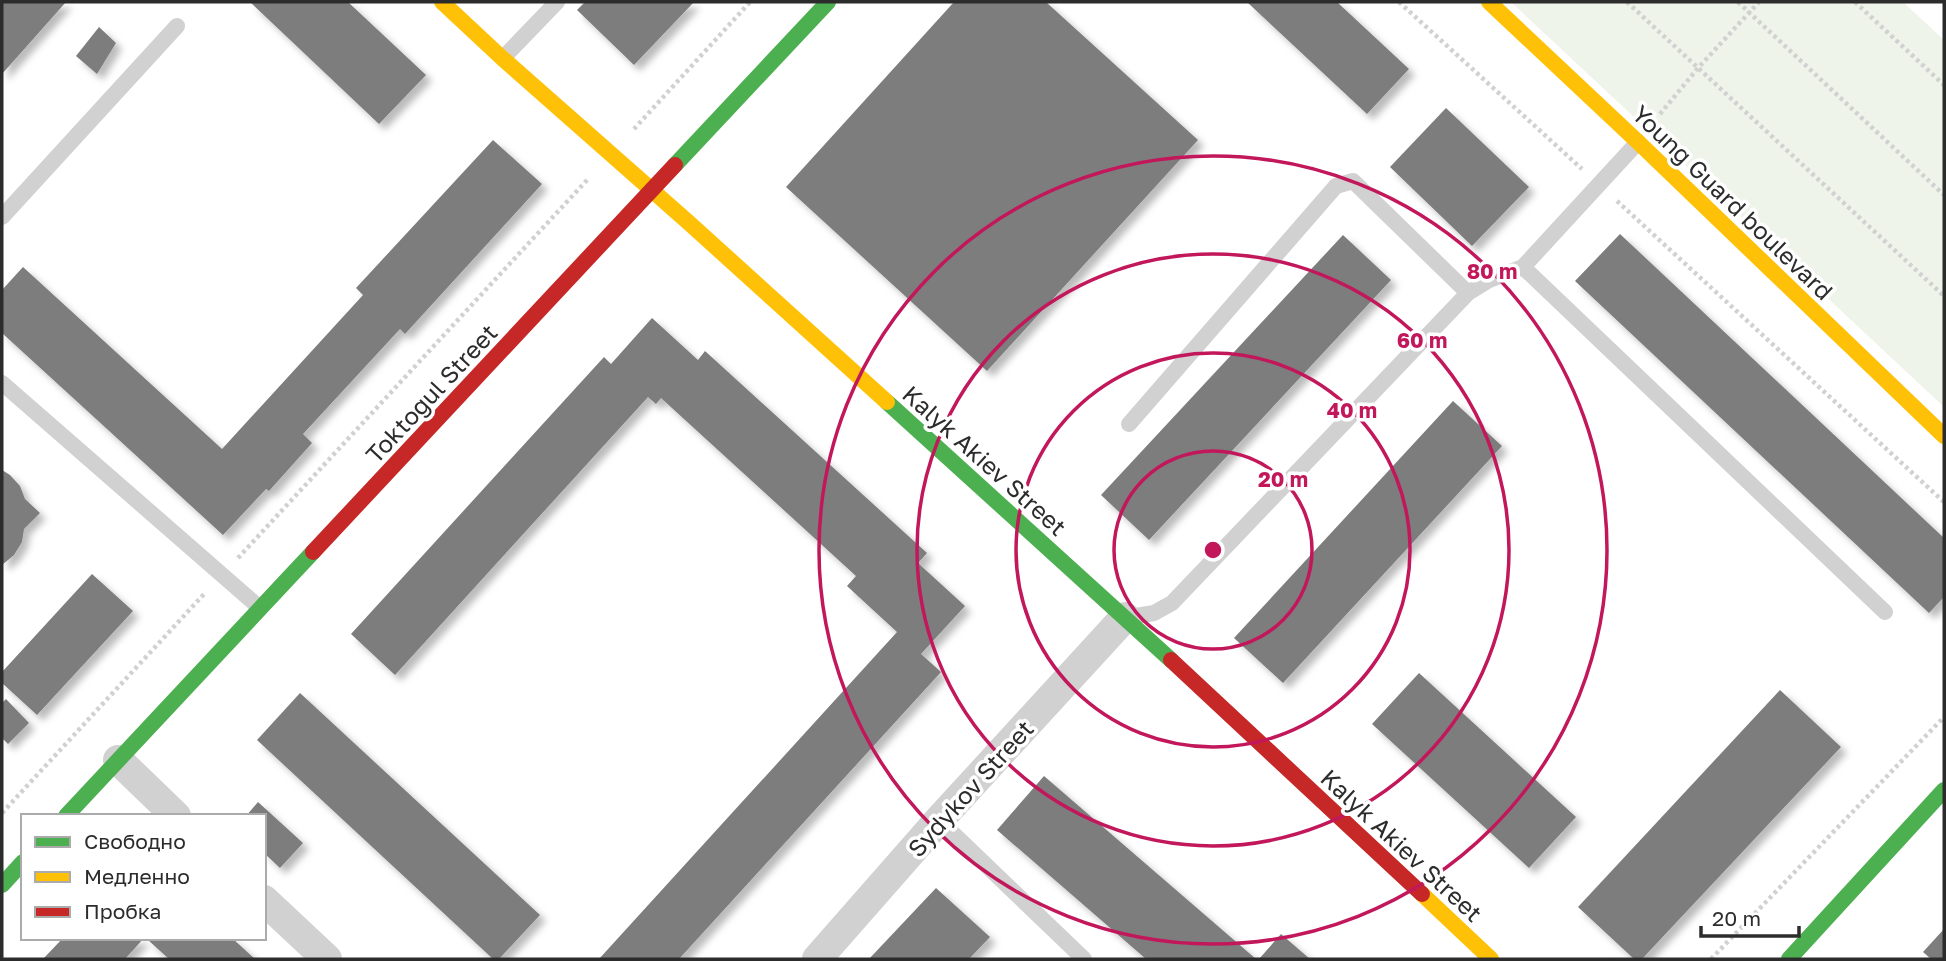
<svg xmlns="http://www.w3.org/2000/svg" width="1946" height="961" font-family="'Golos Text',sans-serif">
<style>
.green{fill:#eff4ea}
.building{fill:#7d7d7d;filter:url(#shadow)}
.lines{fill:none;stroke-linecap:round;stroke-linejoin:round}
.path{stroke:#d1d1d1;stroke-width:4.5;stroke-dasharray:3.5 3.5;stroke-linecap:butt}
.lane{stroke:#d1d1d1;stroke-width:16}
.street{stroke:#d1d1d1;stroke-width:30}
.fast{stroke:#4caf50;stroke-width:16}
.slow{stroke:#ffc107;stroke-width:16}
.jam{stroke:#c62828;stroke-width:16}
.ring{fill:none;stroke:#c2185b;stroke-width:3.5}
.labels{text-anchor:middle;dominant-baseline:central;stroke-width:7;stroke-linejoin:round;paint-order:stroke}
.street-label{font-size:24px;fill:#2c2c2c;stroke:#fff}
.centre{fill:#c2185b;stroke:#fff;stroke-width:3.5}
.ring-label{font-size:21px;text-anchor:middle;font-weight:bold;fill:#c2185b;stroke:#fff;stroke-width:7;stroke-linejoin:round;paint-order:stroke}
</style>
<defs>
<filter id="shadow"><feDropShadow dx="6" dy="6" stdDeviation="3.5" flood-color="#0004"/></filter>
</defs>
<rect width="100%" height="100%" fill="#fff"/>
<polygon class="green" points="1511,2 1903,2 1944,40 1944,407"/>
<g class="building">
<polygon points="2,2 66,2 2,74"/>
<polygon points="250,2 348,2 426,75 379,124"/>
<polygon points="585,2 694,2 634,65 577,10"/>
<polygon points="954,2 1046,2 1198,140 987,371 786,187"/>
<polygon points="1247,2 1337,2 1409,69 1367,114"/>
<polygon points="99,27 116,43 97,74 76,56"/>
<polygon points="1446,108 1529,187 1472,246 1390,167"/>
<polygon points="493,140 542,184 405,334 400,329 303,434 312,443 269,491 266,489 223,535 2,333 2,290 23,267 222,449 363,295 356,288"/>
<polygon points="1620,234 1944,538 1944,597 1929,613 1575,281"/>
<polygon points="1343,235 1391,280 1149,540 1101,495"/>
<polygon points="652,318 698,360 705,351 927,553 918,563 965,606 921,654 941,672 679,959 599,959 897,632 847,586 856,576 661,398 656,404 648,397 395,675 351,634 604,357 611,364"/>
<polygon points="1453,401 1502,446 1283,683 1234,638"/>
<polygon points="2,470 10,475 20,486 25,499 40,513 24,529 22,542 14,555 2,565"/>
<polygon points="92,574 133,611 37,715 2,683 2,672"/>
<polygon points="1419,673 1576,817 1529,868 1372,724"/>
<polygon points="1780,690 1841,747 1642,959 1634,959 1578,907"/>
<polygon points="300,693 540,915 499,959 493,959 257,740"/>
<polygon points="6,699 29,723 8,744 2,738 2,703"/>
<polygon points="1044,776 1256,959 1146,959 997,830"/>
<polygon points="258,802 303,843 280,868 264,853 264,816 246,816"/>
<polygon points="936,888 990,937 969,959 869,959"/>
<polygon points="1944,929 1944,959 1931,959 1923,952"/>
<polygon points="1281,934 1310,959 1259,959"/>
<polygon points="63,938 144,938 125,959 43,959"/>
<polygon points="149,938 232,938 255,959 169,959 148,940"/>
</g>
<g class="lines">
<g class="path">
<polyline points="1399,2 1582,169"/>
<polyline points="1627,2 1944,296"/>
<polyline points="1738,2 1944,195"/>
<polyline points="1855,2 1944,85"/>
<polyline points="1660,114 1698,68 1759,2"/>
<polyline points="634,129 750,2"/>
<polyline points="1617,201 1944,502"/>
<polyline points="238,558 588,179"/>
<polyline points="2,813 205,593"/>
<polyline points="1711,959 1944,717"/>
</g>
<g class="lane">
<polyline points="503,58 557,2"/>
<polyline points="2,217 177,26"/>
<polyline points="1523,267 1885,612"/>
<polyline points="2,383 260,608"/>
<polyline points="1129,424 1336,186 1353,181 1468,293"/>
<polyline points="1130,617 1154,613 1172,603 1468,293 1489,280 1523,267 1638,142"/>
<polyline points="939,820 1084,959"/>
</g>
<g class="street">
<polyline points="118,760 176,816"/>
<polyline points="264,900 327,959"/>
<polyline points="817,959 939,820 1125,617"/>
</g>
<g class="fast">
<polyline points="675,165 828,2"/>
<polyline points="887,402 1171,660"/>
<polyline points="66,816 313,552"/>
<polyline points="2,885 23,862"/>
<polyline points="1789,959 1944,790"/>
</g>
<g class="slow">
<polyline points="442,2 502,58 688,222 887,402"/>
<polyline points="1489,2 1638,142 1944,436"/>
<polyline points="1422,894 1491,959"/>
</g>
<g class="jam">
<polyline points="313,552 675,165"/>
<polyline points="1171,660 1422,894"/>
</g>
</g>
<g class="ring">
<circle cx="1213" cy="550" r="99"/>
<circle cx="1213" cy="550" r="197"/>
<circle cx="1213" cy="550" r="296"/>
<circle cx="1213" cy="550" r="394"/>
</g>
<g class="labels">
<g class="street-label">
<text transform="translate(1733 202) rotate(44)">Young Guard boulevard</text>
<text transform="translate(431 393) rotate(-47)">Toktogul Street</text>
<text transform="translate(985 460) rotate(42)">Kalyk Akiev Street</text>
<text transform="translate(970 788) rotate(-48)">Sydykov Street</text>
<text transform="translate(1402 845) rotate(43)">Kalyk Akiev Street</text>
</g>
</g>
<circle cx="1213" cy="550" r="10" class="centre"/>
<g class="ring-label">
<text x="1492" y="279">80 m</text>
<text x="1422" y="348">60 m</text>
<text x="1352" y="418">40 m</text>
<text x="1283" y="487">20 m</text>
</g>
<rect width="1946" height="961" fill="none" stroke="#2c2c2c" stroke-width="7"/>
<rect x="21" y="814" width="245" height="126" fill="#ffffff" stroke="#ababab" stroke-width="2"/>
<rect x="35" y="837" width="35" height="10" fill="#4caf50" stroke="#ababab" stroke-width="2"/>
<text x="84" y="849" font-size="21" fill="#2c2c2c">Свободно</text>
<rect x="35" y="872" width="35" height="10" fill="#ffc107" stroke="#ababab" stroke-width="2"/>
<text x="84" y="884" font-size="21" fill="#2c2c2c">Медленно</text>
<rect x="35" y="907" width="35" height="10" fill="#c62828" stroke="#ababab" stroke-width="2"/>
<text x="84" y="919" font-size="21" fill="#2c2c2c">Пробка</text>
<path d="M1701 926v10h98v-10" fill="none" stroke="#2c2c2c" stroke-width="3.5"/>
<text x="1712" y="926" font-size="21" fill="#2c2c2c" stroke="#ffffff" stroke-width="5" paint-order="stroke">20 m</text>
</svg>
